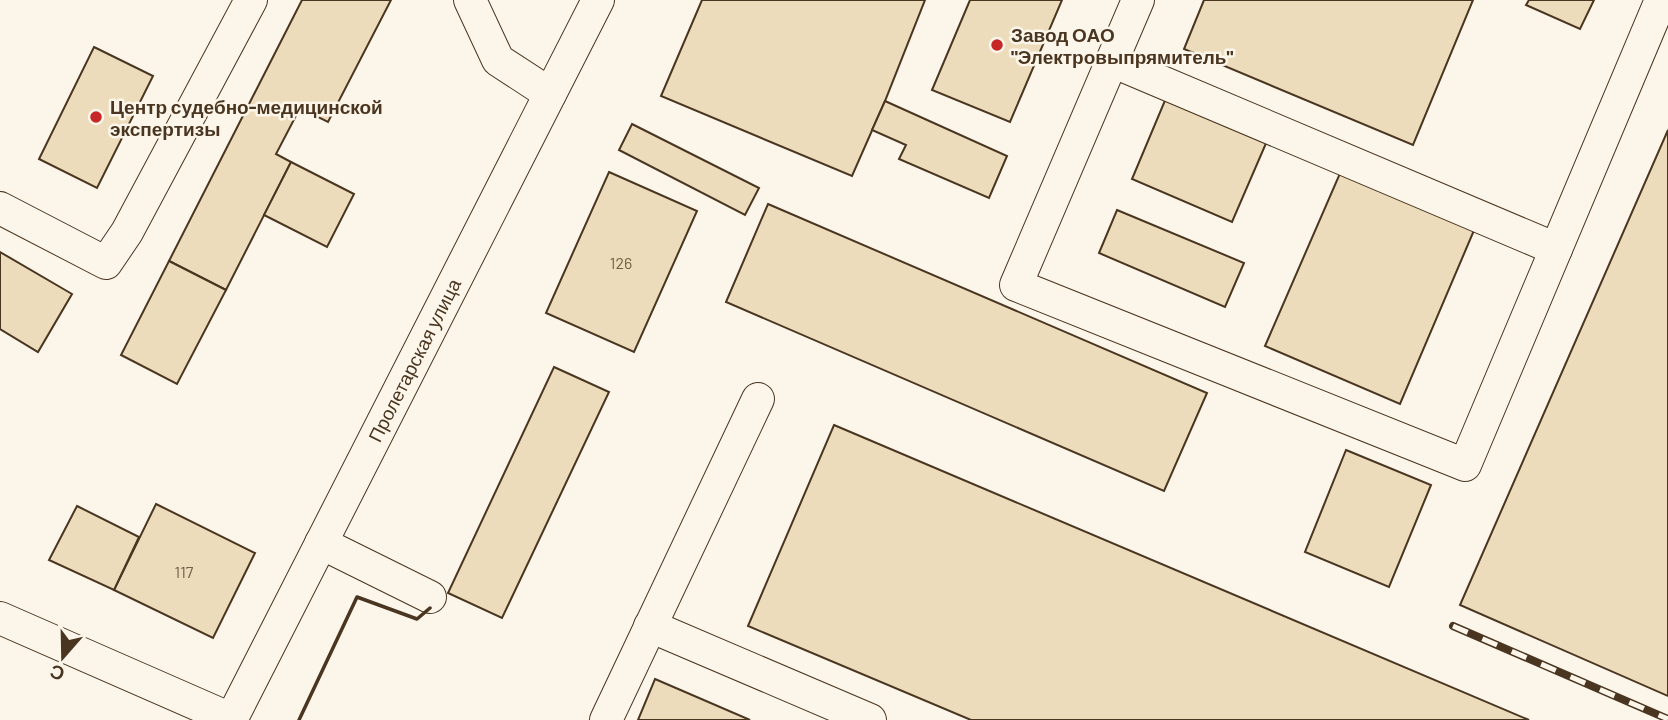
<svg xmlns="http://www.w3.org/2000/svg" width="1668" height="720" font-family="Barlow,sans-serif">
<style>
.building{fill:#ecdcbc;stroke:#4a3520;stroke-width:2}
.lines{fill:none;stroke-linecap:round;stroke-linejoin:round}
.minor-casing{stroke:#4a3520;stroke-width:34}
.minor{stroke:#fbf6e9;stroke-width:32}
.rail-casing{stroke:#4a3520;stroke-width:8}
.rail{stroke:#fbf6e9;stroke-width:5;stroke-dasharray:16;stroke-linecap:butt}
.wall{stroke:#4a3520;stroke-width:3.5}
.poi-dot{fill:#c62828;stroke:#fbf6e9;stroke-width:2.5}
.labels{text-anchor:middle;dominant-baseline:central;stroke-width:5;stroke-linejoin:round;paint-order:stroke}
.number-label{font-size:16px;fill:#725f47}
.poi-label{font-size:19px;font-weight:bold;fill:#4a3520;stroke:#fbf6e9;text-anchor:start}
.street-label{font-size:19px;fill:#4a3520;stroke:#fbf6e9}
</style>
<rect width="100%" height="100%" fill="#fbf6e9"/>
<g class="building">
<polygon points="302,0 391,0 328,122 300,108 276,154 291,162 226,290 169,261"/>
<polygon points="702,0 925,0 885,101 852,176 661,96"/>
<polygon points="970,0 1062,0 1010,122 932,90"/>
<polygon points="1204,0 1473,0 1413,145 1184,49"/>
<polygon points="1529,0 1594,0 1580,29 1526,5"/>
<polygon points="94,47 153,76 97,188 39,159"/>
<polygon points="1166,98 1267,141 1232,222 1132,179"/>
<polygon points="885,101 1007,156 989,198 899,159 906,145 872,130"/>
<polygon points="632,124 759,188 745,215 619,150"/>
<polygon points="1668,130 1668,696 1460,605"/>
<polygon points="291,162 354,194 327,247 264,215"/>
<polygon points="1341,171 1475,228 1400,404 1265,346"/>
<polygon points="609,172 697,211 634,352 546,313"/>
<polygon points="768,204 1207,393 1164,491 726,302"/>
<polygon points="1117,210 1244,263 1225,307 1099,253"/>
<polygon points="0,252 72,294 38,352 0,329"/>
<polygon points="169,261 226,290 177,384 121,355"/>
<polygon points="554,367 609,392 502,618 448,593"/>
<polygon points="834,425 1529,720 971,720 748,626"/>
<polygon points="1346,450 1431,485 1389,587 1305,552"/>
<polygon points="156,504 255,553 213,638 114,590"/>
<polygon points="77,506 139,537 114,590 49,560"/>
<polygon points="655,679 750,720 638,720"/>
</g>
<g class="lines">
<g class="minor-casing">
<g id="minor">
<polyline points="470,0 498,60 550,94"/>
<polyline points="1138,0 1016,285 1465,465 1661,0"/>
<polyline points="1112,61 1556,249"/>
<polyline points="0,208 106,263 127,232 251,0"/>
<polyline points="321,543 430,597"/>
<polyline points="0,618 233,720"/>
<polyline points="650,626 870,720"/>
<polyline points="231,720 598,0"/>
<polyline points="606,720 758,399"/>
</g>
</g>
<use href="#minor" class="minor"/>
<g class="rail-casing">
<polyline id="rail" points="1453,626 1668,719"/>
</g>
<use href="#rail" class="rail"/>
<polyline class="wall" points="299,720 357,597 417,619 430,608"/>
</g>
<g class="poi-dot">
<circle cx="997" cy="45" r="7"/>
<circle cx="96" cy="117" r="7"/>
</g>
<g class="labels">
<g class="number-label">
<text x="621" y="262">126</text>
<text x="184" y="571">117</text>
</g>
<g class="poi-label">
<text x="1011" y="34">Завод ОАО<tspan x="1011" dy="22">"Электровыпрямитель"</tspan></text>
<text x="110" y="106">Центр судебно-медицинской<tspan x="110" dy="22">экспертизы</tspan></text>
</g>
<g class="street-label">
<text transform="translate(414 360) rotate(-63)">Пролетарская улица</text>
</g>
</g>
<g transform="translate(63 657) rotate(200)" stroke="#fbf6e9" stroke-width="5" paint-order="stroke">
<path d="M0-5L12 26L0 18L-12 26Z" fill="#4a3520"/>
<text y="-10" font-size="19" font-weight="bold" text-anchor="middle" fill="#4a3520">С</text>
</g>
</svg>
